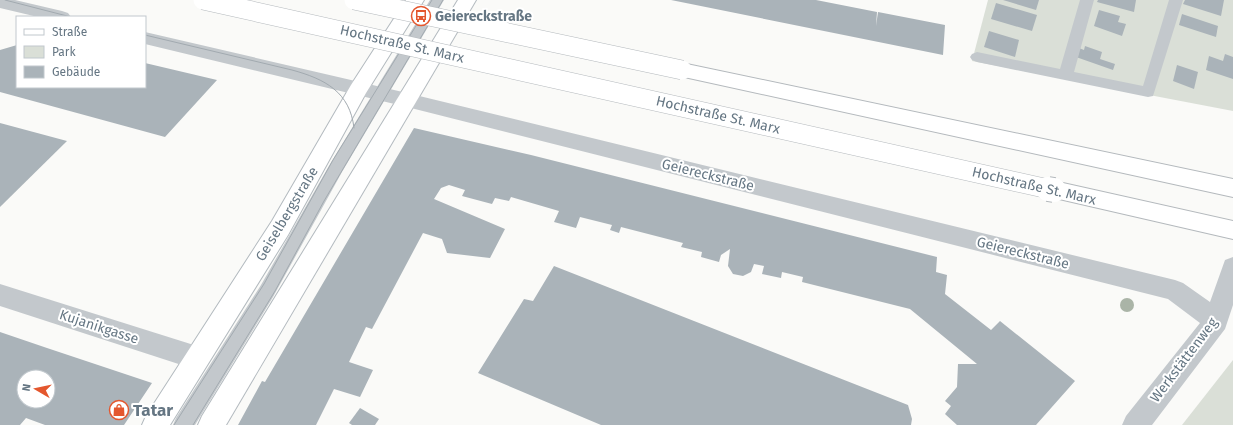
<svg xmlns="http://www.w3.org/2000/svg" width="1233" height="425" font-family="'Fira Sans',sans-serif">
<style>
.green{fill:#dadfd7}
.building{fill:#aab3b9;fill-rule:evenodd}
.lines{fill:none;stroke-linecap:round;stroke-linejoin:round}
.secondary-casing{stroke:#b3babf;stroke-width:2}
.motorway-casing{stroke:#b4b9bd;stroke-width:2}
.service{fill:#c3c8cc;fill-rule:evenodd}
.minor{fill:#c3c8cc;fill-rule:evenodd}
.secondary{fill:#fff;fill-rule:evenodd}
.motorway{fill:#fff;fill-rule:evenodd}
.tram{stroke:#a2aab0;stroke-width:1}
.motorway-bridge-far1-casing{stroke:#b4b9bd;stroke-width:20;stroke-linecap:butt}
.motorway-bridge-casing{stroke:#b4b9bd;stroke-width:26;stroke-linecap:butt}
.motorway-bridge-far1{stroke:#fff;stroke-width:19}
.motorway-bridge{stroke:#fff;stroke-width:24}
.tree{fill:#aab4a7}
.labels{text-anchor:middle;dominant-baseline:central;stroke-width:4;stroke-linejoin:round;paint-order:stroke}
.poi-label{font-size:14px;font-weight:bold;fill:#657683;stroke:#fff;text-anchor:start}
.street-label{font-size:14px;fill:#657683;stroke:#fff}
.near-poi-label{font-size:17px;font-weight:bold;fill:#657683;stroke:#fff;text-anchor:start}
</style>
<rect width="100%" height="100%" fill="#fafaf8"/>
<g class="green">
<polygon points="988,0 1233,0 1233,111 972,61"/>
<polygon points="1233,360 1233,425 1182,425"/>
</g>
<g class="building">
<polygon points="671,0 816,0 877,12 876,26 878,12 945,25 943,55"/>
<polygon points="1003,0 1039,0 1036,10"/>
<polygon points="1098,0 1136,0 1134,12 1097,2"/>
<polygon points="1185,0 1224,0 1221,16 1183,4"/>
<polygon points="996,3 1037,15 1032,31 991,19"/>
<polygon points="1099,10 1120,16 1118,22 1126,24 1122,36 1094,26"/>
<polygon points="1182,14 1218,26 1216,37 1179,25"/>
<polygon points="989,31 1019,40 1015,57 984,47"/>
<polygon points="17,45 17,87 145,87 145,63 217,80 165,137 0,92 0,50"/>
<polygon points="1085,46 1102,52 1100,59 1115,64 1113,70 1076,57 1079,48 1084,50"/>
<polygon points="1225,54 1233,57 1233,79 1206,70 1209,56 1223,61"/>
<polygon points="1177,65 1198,72 1194,89 1173,81"/>
<polygon points="0,123 67,141 0,207"/>
<polygon points="414,128 531,155 937,257 936,272 947,275 945,294 991,330 1000,321 1075,381 1036,425 957,425 945,414 951,406 945,401 957,387 958,364 977,364 910,309 802,282 803,277 782,272 781,278 762,274 764,266 754,264 751,272 743,276 733,274 728,266 730,249 721,255 719,262 701,257 702,252 681,247 683,243 621,227 619,233 610,230 612,225 580,217 576,228 554,222 559,211 511,197 509,201 495,198 492,204 462,196 465,190 449,185 441,188 434,199 505,229 490,258 447,253 442,239 423,233 372,329 366,327 349,362 373,370 360,397 334,389 316,425 238,425 262,381 265,382"/>
<polygon points="554,266 908,405 912,419 911,425 601,425 478,373 524,299 533,301"/>
<path d="M0,332L47,348L152,383L124,425H45L26,418L20,425H0ZM24,377H48V401H24Z"/>
<polygon points="360,408 379,419 375,425 352,425 349,423"/>
</g>
<g class="lines">
<g class="secondary-casing">
<g id="secondary">
<polygon points="406,0 424,0 366,93 288,235 170,425 142,425 146,416 272,221 351,85"/>
<polygon points="458,0 476,0 226,425 198,425 202,416"/>
</g>
</g>
<g class="motorway-casing">
<g id="motorway">
<polygon points="682,63 1233,179 1233,197 675,75 673,70 675,65"/>
<polygon points="1054,181 1233,221 1233,239 1046,196 1043,190 1046,184"/>
</g>
</g>
<g class="service">
<polygon points="430,0 444,0 342,172 273,297 195,425 173,425 176,418 261,285 330,164"/>
<polygon points="1080,0 1094,0 1074,72 1143,86 1169,0 1183,0 1153,96 1148,97 977,62 972,60 970,57 972,54 977,52 1060,69"/>
</g>
<g class="minor">
<polygon points="0,0 15,0 62,11 68,13 71,17 38,17 0,8"/>
<polygon points="145,32 407,93 1175,280 1183,283 1210,302 1225,260 1233,257 1233,305 1225,329 1152,425 1122,425 1126,416 1200,323 1168,299 407,107 145,44"/>
<polygon points="0,284 197,346 206,350 210,358 206,366 197,370 0,306"/>
</g>
<use href="#secondary" class="secondary"/>
<use href="#motorway" class="motorway"/>
<g class="tram">
<polyline points="5,0 71,17"/>
<path d="M145,35L292,70C325,79 350,92 354,128"/>
<polyline points="174,425 264,284 333,160 432,0"/>
<polyline points="193,425 275,291 324,201 443,0"/>
</g>
<g class="motorway-bridge-far1-casing">
<g id="motorway-bridge-far1">
<polyline points="203,0 1053,190"/>
<polyline points="354,0 682,70"/>
</g>
</g>
<g class="motorway-bridge-casing">
<polyline id="motorway-bridge" points="1048,189 1054,190"/>
</g>
<use href="#motorway-bridge-far1" class="motorway-bridge-far1"/>
<use href="#motorway-bridge" class="motorway-bridge"/>
</g>
<circle class="tree" cx="1127" cy="305" r="7"/>
<defs>
<g id="bus-ring" transform="scale(1)"><circle r="9.5" fill="#fff" stroke="#e4572e" stroke-width="1.5"/><path d="M-5-6H5V4H4V6H2V4H-2V6H-4V4H-5ZM-3.5-4V0h7V-4ZM-3.5 1.2v1.5H-2V1.2ZM2 1.2v1.5H3.5V1.2Z" fill="#e4572e"/></g>
<g id="shop-ring" transform="scale(1)"><circle r="9.5" fill="#fff" stroke="#e4572e" stroke-width="1.5"/><path d="M-5-2.5h2.3a2.7 3.5 0 0 1 5.4 0H5L5.5 6h-11ZM-1.5-2.5h3a1.5 2.3 0 0 0-3 0Z" fill="#e4572e"/></g>
</defs>
<g fill-rule="evenodd">
<use href="#bus-ring" x="421" y="16"/>
<use href="#shop-ring" x="119" y="410"/>
</g>
<g class="labels">
<g class="poi-label">
<text x="435" y="16">Geiereckstraße</text>
</g>
<g class="street-label">
<text transform="translate(402 44) rotate(13)">Hochstraße St. Marx</text>
<text transform="translate(718 115) rotate(13)">Hochstraße St. Marx</text>
<text transform="translate(708 175) rotate(14)">Geiereckstraße</text>
<text transform="translate(1034 186) rotate(13)">Hochstraße St. Marx</text>
<text transform="translate(287 214) rotate(-59)">Geiselbergstraße</text>
<text transform="translate(1023 253) rotate(14)">Geiereckstraße</text>
<text transform="translate(99 327) rotate(18)">Kujanikgasse</text>
<text transform="translate(1184 360) rotate(-53)">Werkstättenweg</text>
</g>
<g class="near-poi-label">
<text x="133" y="410">Tatar</text>
</g>
</g>
<rect x="16" y="16" width="130" height="72" fill="#ffffff" stroke="#c1c8cd"/>
<rect x="24" y="29" width="20" height="6" fill="#ffffff" stroke="#c1c8cd"/>
<text x="52" y="36" font-size="12" fill="#657683">Straße</text>
<rect x="24" y="46" width="20" height="12" fill="#dadfd7" stroke="#c1c8cd"/>
<text x="52" y="56" font-size="12" fill="#657683">Park</text>
<rect x="24" y="66" width="20" height="12" fill="#aab3b9" stroke="#c1c8cd"/>
<text x="52" y="76" font-size="12" fill="#657683">Gebäude</text>
<g transform="translate(36 389) rotate(279)"><circle r="19" fill="#ffffff" stroke="#c1c8cd"/>
<path d="M0-3L7 15L0 10L-7 15Z" fill="#e4572e"/>
<text y="-6" font-size="11" font-weight="bold" text-anchor="middle" fill="#657683">N</text>
</g>
</svg>
